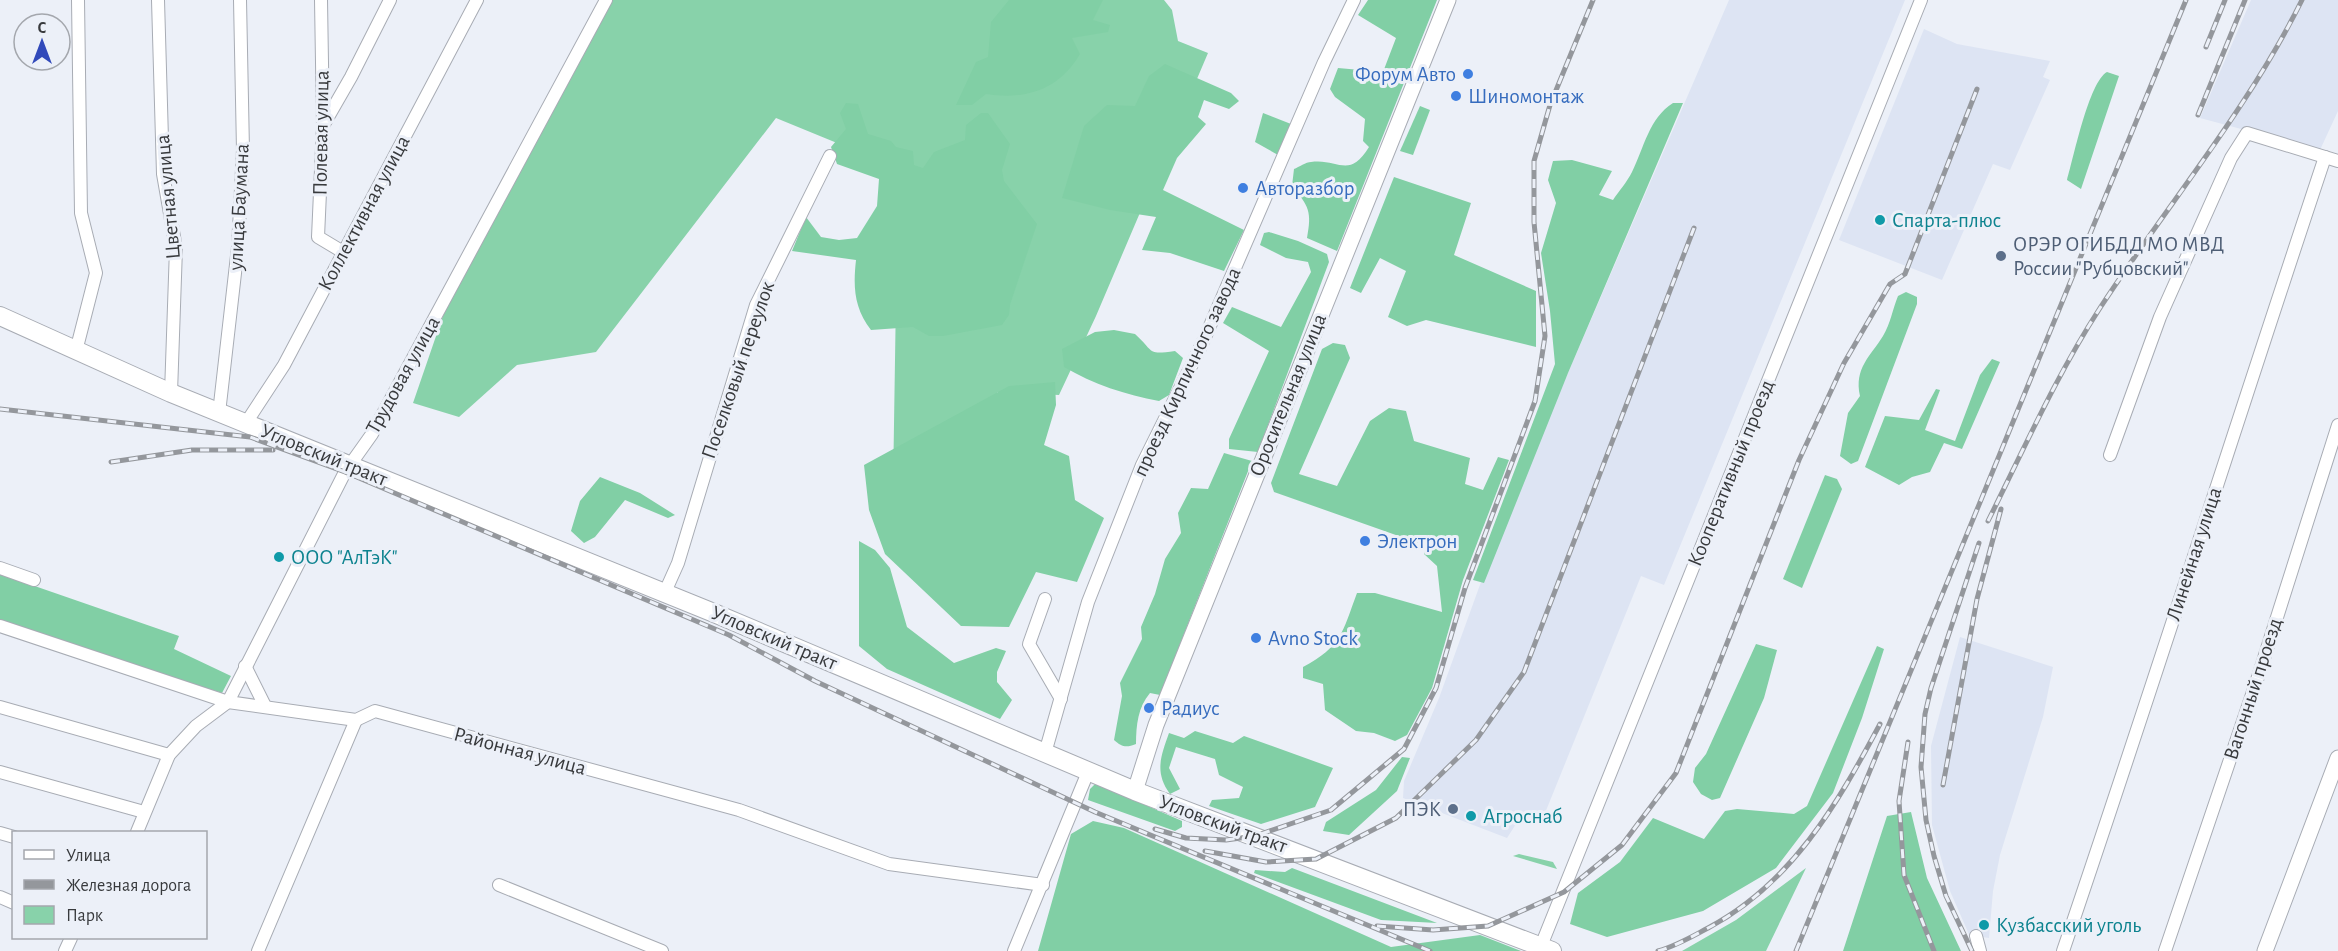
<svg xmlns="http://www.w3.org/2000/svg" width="2338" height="951" font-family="'Alegreya Sans',sans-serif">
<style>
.built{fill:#dde4f3}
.green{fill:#88d2aa}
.forest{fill:#81cfa5}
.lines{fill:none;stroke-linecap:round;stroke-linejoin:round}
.minor-casing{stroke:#a8acb4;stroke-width:14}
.major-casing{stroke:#a8acb4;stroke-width:17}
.highway-casing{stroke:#a8acb4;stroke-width:20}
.minor{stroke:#fff;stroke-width:12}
.major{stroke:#fff;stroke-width:15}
.highway{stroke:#fff;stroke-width:18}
.rail-casing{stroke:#94979c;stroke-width:5}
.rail{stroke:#ecf0f8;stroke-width:3;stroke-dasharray:9;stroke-linecap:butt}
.shop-dot{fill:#3f7fe0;stroke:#ecf0f8;stroke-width:2}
.culture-dot{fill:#0f9aa8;stroke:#ecf0f8;stroke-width:2}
.service-dot{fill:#5c6f8a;stroke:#ecf0f8;stroke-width:2}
.labels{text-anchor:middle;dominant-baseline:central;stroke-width:6;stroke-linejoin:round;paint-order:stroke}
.shop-label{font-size:21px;fill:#366cbe;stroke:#ecf0f8;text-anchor:start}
.street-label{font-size:21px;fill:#383a3d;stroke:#ecf0f8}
.culture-label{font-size:21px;fill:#0d838f;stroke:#ecf0f8;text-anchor:start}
.service-label{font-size:21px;fill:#4e5e75;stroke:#ecf0f8;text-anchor:start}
</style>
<rect width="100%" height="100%" fill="#ecf0f8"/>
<g class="built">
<polygon points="1729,0 1905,0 1664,585 1641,576 1541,823 1516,824 1507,838 1403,798 1404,781 1439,698 1498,535"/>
<polygon points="2251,0 2338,0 2338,111 2320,150 2200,118"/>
<polygon points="1924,29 1957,44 2050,61 2043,77 2050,80 2010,170 1993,164 1942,280 1839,240"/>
<polygon points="1960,637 2053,667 2043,717 2000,855 1993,891 1989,938 1976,936 1971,939 1950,891 1932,825 1931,746"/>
</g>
<g class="green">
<polygon points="611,0 1164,0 1172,10 1178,41 1208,53 1096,316 1059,395 998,392 893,489 898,168 776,118 596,352 517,365 459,417 413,403 456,278"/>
<polygon points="1519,854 1553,862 1557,869 1513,856"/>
<polygon points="1806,868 1766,951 1682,951 1736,920"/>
</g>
<g class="forest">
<path d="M1009,0H1103L1093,20L1110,25L1108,32L1072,38L1080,54C1059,90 1026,100 986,94L972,105H956L976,62L988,57L991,22Z"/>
<path d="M1368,0H1437L1337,251L1307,238C1312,212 1309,206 1292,186L1294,169C1299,167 1306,162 1311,162C1338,158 1349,180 1369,147L1363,141L1365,119L1335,97L1330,89L1338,68L1383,72L1396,38L1358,15Z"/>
<polygon points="1165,64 1231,93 1239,101 1229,109 1204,100 1198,117 1206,124 1177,158 1163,190 1244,230 1224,271 1170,253 1142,250 1156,217 1110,210 1062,198 1084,126 1107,105 1135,106 1149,76"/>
<path d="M2107,72L2119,76L2081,189L2067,180C2074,156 2089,82 2107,72Z"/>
<path d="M846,103L858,104L868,134L891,141L896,147L913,151L914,165L923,168L934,152L965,140L966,125L981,113H988L1010,144L1002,170L1004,181L1037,224L1010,305L1009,315L1002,325L943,336H929L913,327L871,330C854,308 853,287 856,260L792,251L806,217L821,237L839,240L857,238L877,206L879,179L837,164L831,147L846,129L840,113Z"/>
<path d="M1673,103H1683L1568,373L1484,583L1473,580L1555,364L1550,311L1541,253L1556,203L1548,180L1553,161L1572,160L1612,171L1599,195L1613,200C1619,191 1627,182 1632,172C1644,148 1649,118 1673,103Z"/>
<polygon points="1420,106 1430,110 1413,155 1400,151"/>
<polygon points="1263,113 1291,124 1278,155 1255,142"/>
<polygon points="1394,177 1471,203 1454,255 1536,291 1536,347 1426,320 1407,326 1388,317 1406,271 1380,258 1361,293 1350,288"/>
<polygon points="1269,232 1298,241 1327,254 1329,262 1258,452 1229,449 1229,439 1269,351 1223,323 1232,307 1281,327 1311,272 1308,262 1286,258 1260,245 1264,233"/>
<path d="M1906,292L1917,297V304L1858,461L1851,464L1840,456L1848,413L1860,396C1854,368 1870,357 1883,336C1890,325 1893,308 1898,296Z"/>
<path d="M1114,330L1135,334C1155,352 1146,355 1175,351L1183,358L1169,395L1159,401C1126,395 1093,384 1064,367L1062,349L1095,332Z"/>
<path d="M1333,343L1345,345L1350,358L1299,474L1337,486L1370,421L1389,408L1406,411L1414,441L1470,458L1465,484L1483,490L1498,457L1509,460L1463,580L1432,688L1407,735L1395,741L1374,733L1356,731L1325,710L1323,684L1303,678V667C1342,646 1342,633 1357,593H1375L1442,612L1437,566L1424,554L1427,546L1274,492L1271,483L1322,349Z"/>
<polygon points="1992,359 2000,362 1962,449 1944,443 1930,472 1912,477 1899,485 1865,467 1885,416 1919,420 1936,389 1940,390 1925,430 1955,441 1980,375"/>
<polygon points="1055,382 1056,405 1044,445 1069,456 1075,500 1104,518 1077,582 1036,572 1009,627 961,626 885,554 869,510 864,465 1009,386"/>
<path d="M1224,453L1252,461L1160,695L1150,693C1138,707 1136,725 1136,744C1126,748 1122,747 1114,740L1122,696L1120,683L1142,639L1141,627L1155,594L1165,559L1181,533L1178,513L1191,488L1208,489Z"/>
<polygon points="1825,475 1837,479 1842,489 1802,588 1783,579"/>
<polygon points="600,477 640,493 675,515 668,518 625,500 595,537 584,543 571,531 580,501"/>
<polygon points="859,541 875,550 890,568 907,627 954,663 996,648 1006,651 997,672 997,682 1012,700 1000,719 887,669 859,646"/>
<polygon points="0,574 179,636 174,649 231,676 222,693 0,622"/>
<polygon points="1756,644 1777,650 1764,698 1720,798 1712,800 1701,794 1693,782 1695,768 1706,754"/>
<polygon points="1877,646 1884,649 1862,718 1833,793 1776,868 1703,911 1607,937 1570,924 1578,893 1620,862 1653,818 1704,839 1725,811 1737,809 1794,814 1807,806"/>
<path d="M1195,731L1233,743L1244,736L1333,768L1315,807L1261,824L1209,806L1212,800L1239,798L1243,787L1219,775L1215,759L1176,747L1169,768L1180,789L1170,794C1154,772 1161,756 1169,733L1184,738Z"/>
<polygon points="1402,757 1410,758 1397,791 1349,835 1323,831 1326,822 1376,790"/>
<polygon points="1099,780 1118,793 1182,821 1182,827 1175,831 1088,800 1090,789"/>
<polygon points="1911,812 1927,878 1961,951 1843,951 1887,816"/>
<polygon points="1093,821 1124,828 1391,947 1480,935 1521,951 1038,951 1071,834"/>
<polygon points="1292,868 1437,923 1381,920 1254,873 1255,870 1285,872"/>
</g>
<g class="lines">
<g class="minor-casing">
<g id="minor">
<polyline points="158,0 163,174 176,248 171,393"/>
<polyline points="321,0 323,125 318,237 343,252"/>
<polyline points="324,124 351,77 390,0"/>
<polyline points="76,351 96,273 81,213 78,0"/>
<polyline points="219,413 238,247 243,150 240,0"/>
<polyline points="246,423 284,365 477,0"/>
<polyline points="2110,455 2160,317 2231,158 2247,133 2338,161"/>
<polyline points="0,568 34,580"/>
<polyline points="665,592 678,563 756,305 830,156"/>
<polyline points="1045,599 1029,644 1061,699"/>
<polyline points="0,626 228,702 356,720 375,711 739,810 889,864 1043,885"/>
<polyline points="245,666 265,706"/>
<polyline points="0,707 169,755"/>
<polyline points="1045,753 1088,602 1142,465 1203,342 1324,62 1354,0"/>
<polyline points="0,772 144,812"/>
<polyline points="137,832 169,755 196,726 228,702 345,472 372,434 606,0"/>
<polyline points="0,833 14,837"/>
<polyline points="499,885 662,951"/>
<polyline points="0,897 14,903"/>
<polyline points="1976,936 1980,951"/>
<polyline points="1541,946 1921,0"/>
<polyline points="65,951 71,938"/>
<polyline points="258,951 356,720"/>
<polyline points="1014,951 1088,772"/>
<path d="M2063,951C2153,687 2237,421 2325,157"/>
<polyline points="2165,951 2259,674 2338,425"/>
</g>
</g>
<g class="major-casing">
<g id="major">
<polyline points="1135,791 1156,725 1448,0"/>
<polyline points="2265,951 2338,758"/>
</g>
</g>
<g class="highway-casing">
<polyline id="highway" points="0,316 171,393 714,613 1135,791 1552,951"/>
</g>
<use href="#minor" class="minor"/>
<use href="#major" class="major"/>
<use href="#highway" class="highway"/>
<g class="rail-casing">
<g id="rail">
<polyline points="2206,47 2225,0"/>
<polyline points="2198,115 2245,0"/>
<polyline points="0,409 250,437 345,472 729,635 815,681 1095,812 1430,951"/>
<polyline points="111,462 192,450 273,450"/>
<path d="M1988,521C2024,449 2056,376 2100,308C2167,205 2247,111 2302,0"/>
<polyline points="1908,742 1899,801 1904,875 1934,951"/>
<polyline points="1943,785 1977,599 2001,509"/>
<polyline points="1155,829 1186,838 1226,840 1255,836 1331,810 1404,749 1436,688 1465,588 1535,401 1545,336 1534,222 1534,161 1550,105 1593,0"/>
<polyline points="1205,851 1266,862 1316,859 1396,818 1476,740 1524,672 1694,228"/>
<polyline points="1377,926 1433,930 1488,926 1564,892 1622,845 1676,773 1799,460 1844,363 1890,284 1905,274 1977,89"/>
<path d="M1658,951C1676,946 1691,937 1708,928C1791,884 1837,805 1880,724"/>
<polyline points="1796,951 2186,0"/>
<polyline points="1972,951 1946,896 1934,856 1926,820 1921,767 1925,714 1931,688 1979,543"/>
</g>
</g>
<use href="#rail" class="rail"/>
</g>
<g class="shop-dot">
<circle cx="1468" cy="74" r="6"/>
<circle cx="1456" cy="96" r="6"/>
<circle cx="1243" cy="188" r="6"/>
<circle cx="1365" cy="541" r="6"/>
<circle cx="1256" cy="638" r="6"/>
<circle cx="1149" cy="708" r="6"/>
</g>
<g class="culture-dot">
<circle cx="1880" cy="220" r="6"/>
<circle cx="279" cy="557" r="6"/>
<circle cx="1471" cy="816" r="6"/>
<circle cx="1984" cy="925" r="6"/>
</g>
<g class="service-dot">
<circle cx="2001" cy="256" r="6"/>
<circle cx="1453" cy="809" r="6"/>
</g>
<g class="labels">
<g class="shop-label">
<text x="1456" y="74" text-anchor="end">Форум Авто</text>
<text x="1468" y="96">Шиномонтаж</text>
<text x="1255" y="188">Авторазбор</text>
<text x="1377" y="541">Электрон</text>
<text x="1268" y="638">Avno Stoсk</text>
<text x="1161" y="708">Радиус</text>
</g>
<g class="street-label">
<text transform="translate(321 133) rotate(-89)">Полевая улица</text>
<text transform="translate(168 197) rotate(-95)">Цветная улица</text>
<text transform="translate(239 207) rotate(-87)">улица Баумана</text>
<text transform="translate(364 213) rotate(-62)">Коллективная улица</text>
<text transform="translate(738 370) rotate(-71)">Поселковый переулок</text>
<text transform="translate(1187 372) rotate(-65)">проезд Кирпичного завода</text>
<text transform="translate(403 375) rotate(-61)">Трудовая улица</text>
<text transform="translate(1288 395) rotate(-68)">Оросительная улица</text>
<text transform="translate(324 455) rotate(22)">Угловский тракт</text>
<text transform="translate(1731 473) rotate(-68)">Кооперативный проезд</text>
<text transform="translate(2194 554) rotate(-72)">Линейная улица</text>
<text transform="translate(774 638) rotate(23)">Угловский тракт</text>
<text transform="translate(2253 689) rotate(-72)">Вагонный проезд</text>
<text transform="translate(520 751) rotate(15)">Районная улица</text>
<text transform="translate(1223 824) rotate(20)">Угловский тракт</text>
</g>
<g class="culture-label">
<text x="1892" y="220">Спарта-плюс</text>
<text x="291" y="557">ООО "АлТэК"</text>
<text x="1483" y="816">Агроснаб</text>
<text x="1996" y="925">Кузбасский уголь</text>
</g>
<g class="service-label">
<text x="2013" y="244">ОРЭР ОГИБДД МО МВД<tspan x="2013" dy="24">России "Рубцовский"</tspan></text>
<text x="1441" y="809" text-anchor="end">ПЭК</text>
</g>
</g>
<rect x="12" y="831" width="195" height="108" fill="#ecf0f8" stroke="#a4a7ad" stroke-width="1.5"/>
<rect x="24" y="850" width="30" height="9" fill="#ffffff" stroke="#a4a7ad" stroke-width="1.5"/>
<text x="66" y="861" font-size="18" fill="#383a3d">Улица</text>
<rect x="24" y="880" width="30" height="9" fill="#94979c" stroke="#a4a7ad" stroke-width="1.5"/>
<text x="66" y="891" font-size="18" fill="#383a3d">Железная дорога</text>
<rect x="24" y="906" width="30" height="18" fill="#88d2aa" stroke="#a4a7ad" stroke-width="1.5"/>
<text x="66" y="921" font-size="18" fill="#383a3d">Парк</text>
<g transform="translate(42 42)"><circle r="28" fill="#ecf0f8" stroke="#a4a7ad" stroke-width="1.5"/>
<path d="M0-4.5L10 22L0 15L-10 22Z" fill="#3149ba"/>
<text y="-9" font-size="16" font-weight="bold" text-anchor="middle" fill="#383a3d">С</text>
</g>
</svg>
